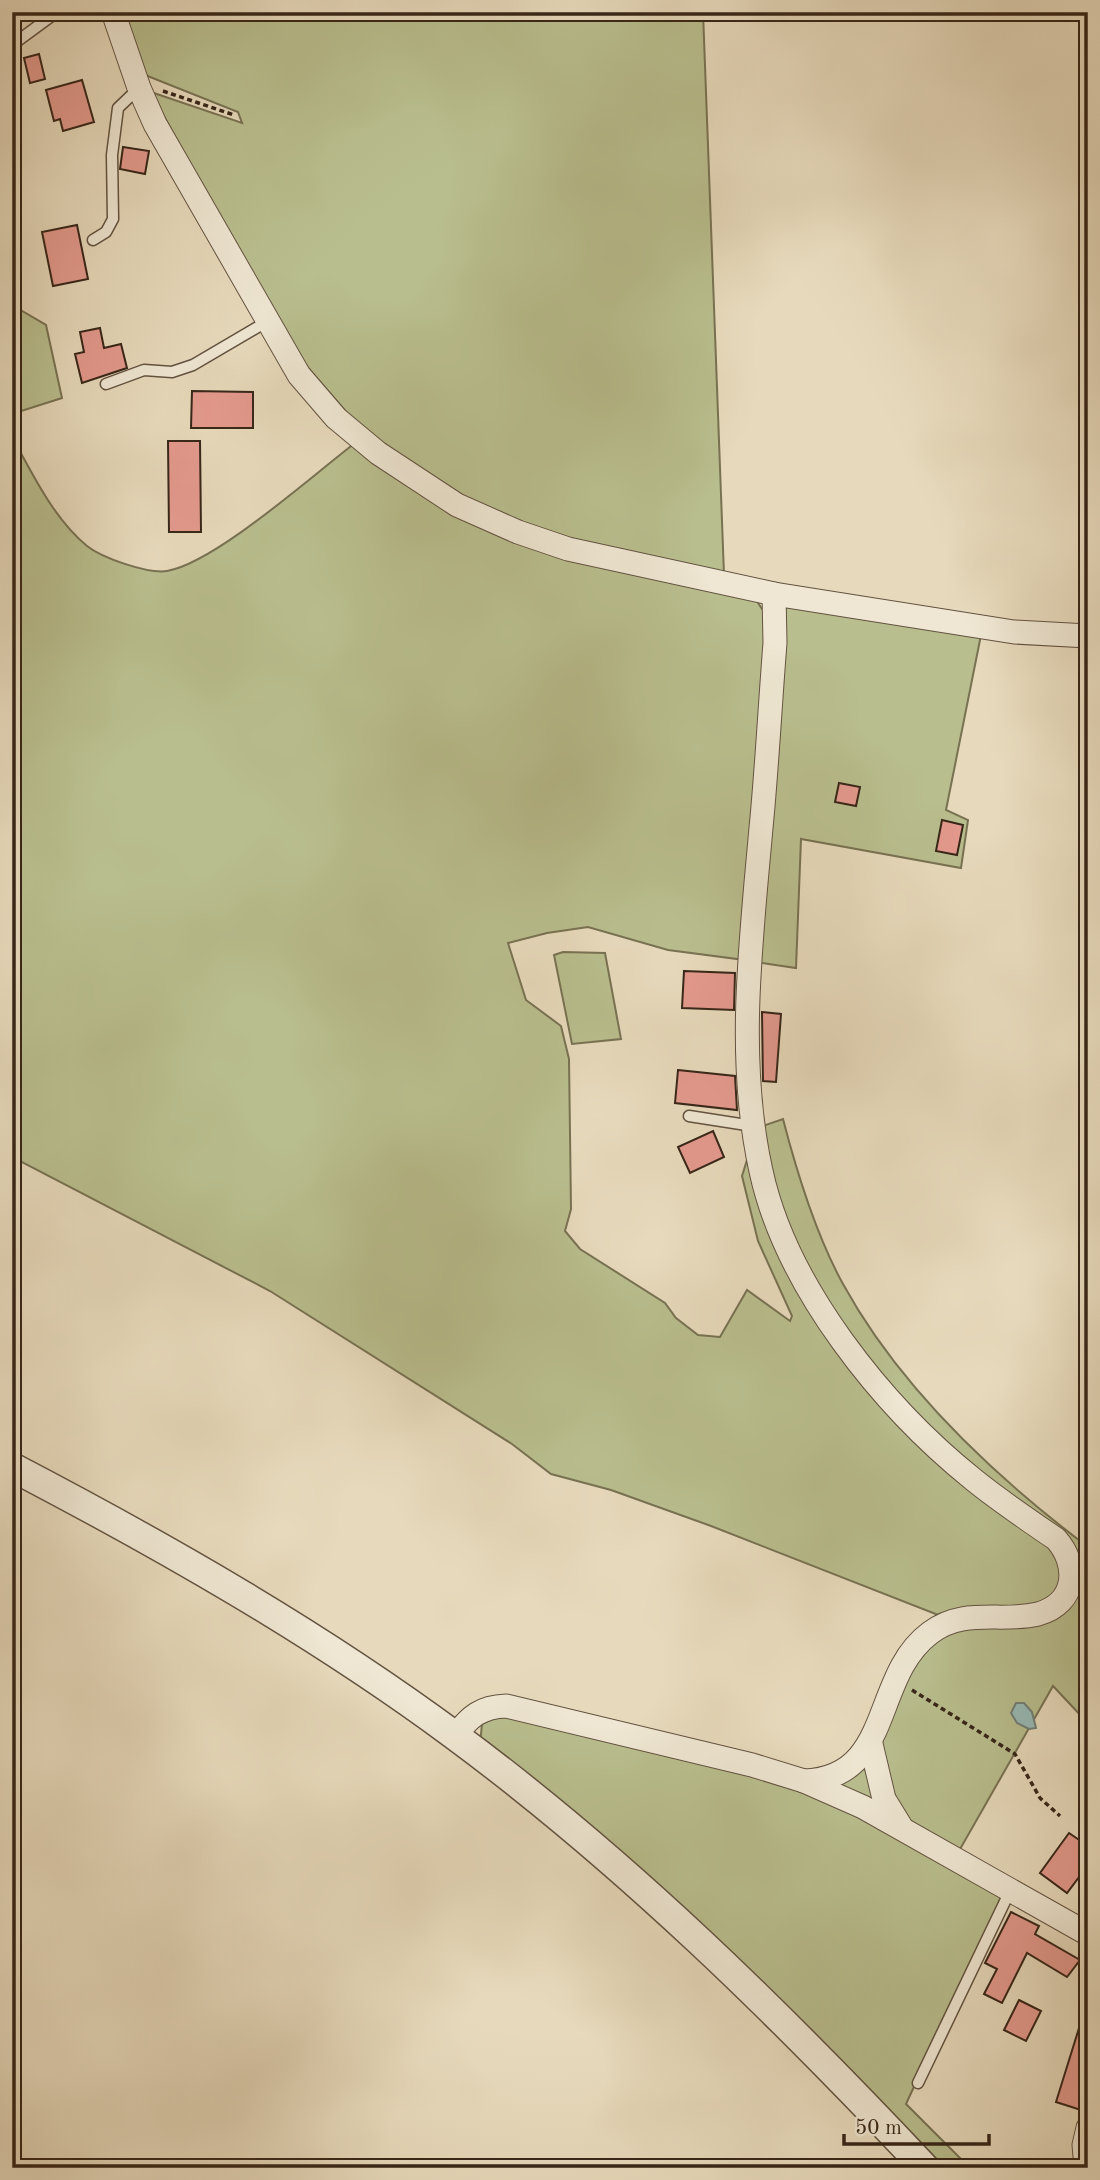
<svg xmlns="http://www.w3.org/2000/svg" width="1100" height="2180" font-family="'Old Standard TT',serif">
<style>
.green{fill:#b9be8e;stroke:#787253;stroke-width:2}
.water{fill:#98bab7;stroke:#717f77;stroke-width:2}
.building{fill:#e49a8e;stroke:#372618;stroke-width:2}
.lines{fill:none;stroke-linecap:round;stroke-linejoin:round}
.service-casing{stroke:#635341;stroke-width:13}
.minor-casing{stroke:#635341;stroke-width:25}
.tertiary-casing{stroke:#635341;stroke-width:31}
.path{stroke:#372618;stroke-width:3.5;stroke-dasharray:5 3.5;stroke-linecap:butt}
.service{stroke:#efe7d3;stroke-width:10}
.minor{stroke:#efe7d3;stroke-width:23}
.tertiary{stroke:#efe7d3;stroke-width:28}
</style>
<rect width="100%" height="100%" fill="#e7dabc"/>
<filter id="stains"><feTurbulence type="fractalNoise" baseFrequency=".00286" numOctaves="4"/><feColorMatrix values="0 0 0 0 .2 0 0 0 0 .09 0 0 0 0 .02 0 0 0 .5 -.17"/></filter>
<radialGradient id="worn" r=".72"><stop offset=".6" stop-color="#630" stop-opacity="0"/><stop offset="1" stop-color="#630" stop-opacity=".3"/></radialGradient>
<g class="green">
<polygon points="125,12 703,12 724,575 532,529 440,487 361,429 284,340 151,92 242,123 238,112 140,73"/>
<polygon points="12,305 46,325 62,398 12,414"/>
<path d="M12,437C33,474 53,518 87,546C102,558 148,574 167,571C215,563 313,475 355,443L408,484L756,600L767,616L745,960L668,950L588,927L547,933L508,943L526,1000L561,1026L569,1059L571,1209L565,1231L580,1249L665,1303L676,1318L698,1335L720,1337L747,1290L790,1321L792,1316L758,1241L742,1176L757,1128L783,1119C797,1173 816,1235 843,1284C900,1388 994,1476 1088,1547V1761L1084,1758V1719L1053,1686L959,1851L906,1820L877,1755L893,1695L946,1618L711,1526L611,1490L551,1474L512,1444L270,1291L12,1157Z"/>
<polygon points="791,602 981,635 946,810 968,820 961,868 801,839 796,968 756,962 783,612"/>
<polygon points="563,952 605,953 621,1039 572,1044 554,955"/>
<polygon points="508,1712 774,1777 826,1798 1003,1894 906,2104 970,2168 936,2168 480,1744 482,1724"/>
<polygon points="864,1766 878,1805 837,1783"/>
</g>
<polygon class="water" points="1016,1703 1024,1703 1032,1712 1036,1728 1029,1729 1017,1723 1011,1713"/>
<g class="building">
<polygon points="39,54 45,79 30,83 24,58"/>
<polygon points="82,80 94,122 63,131 60,119 54,121 46,90"/>
<polygon points="123,147 149,151 145,174 120,169"/>
<polygon points="77,225 88,279 53,286 42,232"/>
<polygon points="100,328 104,348 121,344 127,368 82,383 75,354 84,352 80,332"/>
<polygon points="192,391 253,392 253,428 191,428"/>
<polygon points="168,441 200,441 201,532 169,532"/>
<polygon points="839,783 860,787 856,806 835,802"/>
<polygon points="942,820 963,825 957,855 936,851"/>
<polygon points="684,971 735,973 734,1010 682,1008"/>
<polygon points="762,1012 781,1014 776,1082 763,1081"/>
<polygon points="678,1070 735,1076 737,1110 675,1103"/>
<polygon points="713,1131 724,1157 690,1173 678,1147"/>
<polygon points="1069,1833 1088,1846 1088,1865 1067,1893 1040,1873"/>
<polygon points="1011,1912 1039,1926 1035,1934 1080,1960 1067,1977 1027,1953 1002,2003 984,1994 997,1969 985,1963"/>
<polygon points="1019,2000 1041,2011 1026,2041 1004,2030"/>
<polygon points="1084,2012 1088,2013 1088,2088 1081,2110 1056,2102"/>
</g>
<g class="lines">
<g class="service-casing">
<g id="service">
<polyline points="12,45 57,12"/>
<polyline points="93,240 106,232 113,219 112,155 118,108 139,88"/>
<polyline points="106,384 144,370 172,372 193,365 268,321"/>
<polyline points="689,1116 753,1126"/>
<polyline points="918,2083 1010,1891"/>
</g>
</g>
<g class="minor-casing">
<g id="minor">
<polyline points="113,12 139,88 155,124 299,375 336,418 378,453 457,505 518,532 568,549 774,594 1014,632 1088,636"/>
<path d="M774,594L775,643C770,705 767,767 761,828C751,941 736,1059 761,1171C786,1287 883,1407 974,1480C1000,1501 1028,1520 1056,1539C1079,1565 1077,1603 1038,1614C1001,1623 964,1607 930,1633C871,1677 894,1778 804,1781"/>
<path d="M455,1736C470,1716 481,1707 506,1706L752,1765L804,1781L863,1807L1088,1934"/>
<polyline points="871,1744 884,1799 900,1825"/>
<polyline points="1086,2168 1084,2145 1088,2128"/>
</g>
</g>
<g class="tertiary-casing">
<path id="tertiary" d="M12,1467C165,1547 316,1633 454,1735C626,1862 779,2013 925,2168"/>
</g>
<g class="path">
<polyline points="163,91 234,115"/>
<polyline points="912,1690 1015,1754 1040,1798 1060,1816"/>
</g>
<use href="#service" class="service"/>
<use href="#minor" class="minor"/>
<use href="#tertiary" class="tertiary"/>
</g>
<rect width="1100" height="2180" fill="none" stroke="#e7dabc" stroke-width="42"/>
<rect x="14" y="14" width="1072" height="2152" fill="none" stroke="#372618" stroke-width="3.5"/>
<rect x="21" y="21" width="1058" height="2138" fill="none" stroke="#372618" stroke-width="2"/>
<path d="M844 2134v10h145v-10" fill="none" stroke="#372618" stroke-width="3.5"/>
<text x="855" y="2134" font-size="21" fill="#372618" stroke="#efe7d3" stroke-width="5" paint-order="stroke">50 m</text>
<rect width="100%" height="100%" filter="url(#stains)"/>
<rect width="100%" height="100%" fill="url(#worn)"/>
</svg>
